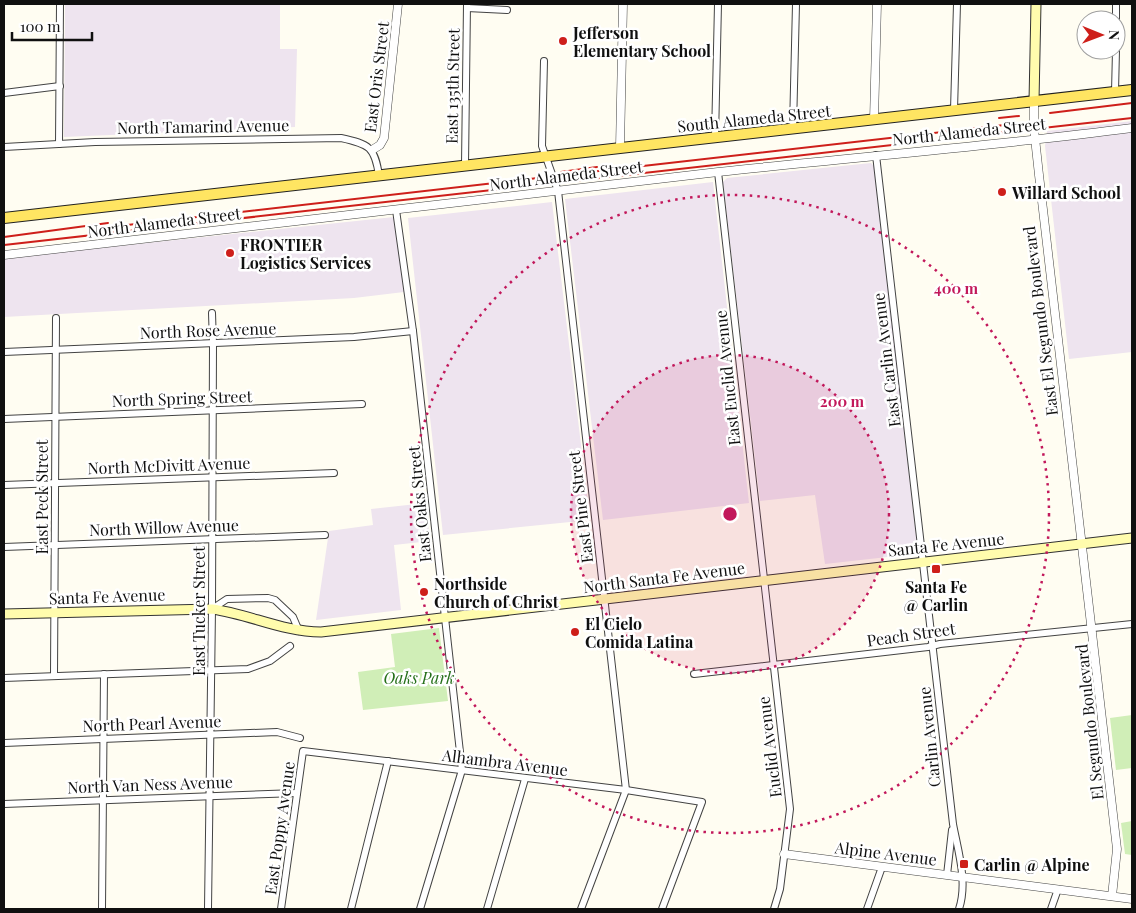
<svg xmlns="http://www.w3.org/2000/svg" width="1136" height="913" font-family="'Playfair Display',serif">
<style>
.industrial{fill:#eee4ef}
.green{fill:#d0eeb7}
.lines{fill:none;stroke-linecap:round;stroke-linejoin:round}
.minor-casing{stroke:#434343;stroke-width:8}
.tertiary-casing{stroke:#434343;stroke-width:9}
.secondary-casing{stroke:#323232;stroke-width:11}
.primary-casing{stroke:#212121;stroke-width:12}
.minor{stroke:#fff;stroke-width:6}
.tertiary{stroke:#fff;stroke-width:8}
.secondary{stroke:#fffcad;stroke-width:9}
.primary{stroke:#ffe562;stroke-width:10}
.rail{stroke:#ce1f1a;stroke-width:2}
.ring{fill:none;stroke:#c2185b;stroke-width:2.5;stroke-dasharray:2.5 5}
.poi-dot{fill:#ce1f1a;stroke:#fff;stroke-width:2}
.labels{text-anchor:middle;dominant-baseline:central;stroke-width:5;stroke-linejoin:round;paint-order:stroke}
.poi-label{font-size:16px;font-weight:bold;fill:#101010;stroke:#fff;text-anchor:start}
.street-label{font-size:16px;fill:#101010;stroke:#fff}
.park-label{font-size:16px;font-style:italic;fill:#246f19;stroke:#fff}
.centre{fill:#c2185b;stroke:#fff;stroke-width:2.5}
.ring-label{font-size:15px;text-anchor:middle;font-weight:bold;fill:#c2185b;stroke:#fff;stroke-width:5;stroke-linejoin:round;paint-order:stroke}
</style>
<rect width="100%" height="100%" fill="#fffdf2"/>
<g class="industrial">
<polygon points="65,4 280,4 280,49 297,49 295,127 64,137"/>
<polygon points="1132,121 1132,352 1069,359 1045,146 1047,131"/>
<polygon points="871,163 874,166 918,552 914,554 825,564 815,495 760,501 723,182 727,178"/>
<polygon points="713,182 749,503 603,520 565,199"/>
<polygon points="552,202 590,520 443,535 408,218"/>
<polygon points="394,217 404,292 354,298 4,317 4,258"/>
<polygon points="426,503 430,541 394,545 401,610 316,620 329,531 373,525 371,509"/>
</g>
<g class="green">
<polygon points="439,628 448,701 363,710 358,672 395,667 391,634"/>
<polygon points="1132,715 1132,768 1116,770 1110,718"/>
<polygon points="1132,821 1132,855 1125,854 1121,823"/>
</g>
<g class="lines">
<g class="minor-casing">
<g id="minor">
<polyline points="467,8 507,10"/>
<polyline points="1116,20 1116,4"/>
<polyline points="544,61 542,146 558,191 626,790 581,909"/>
<polyline points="1115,92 1116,50"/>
<polyline points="4,93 60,86"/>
<polyline points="954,110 957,4"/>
<polyline points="793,128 796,4"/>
<polyline points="715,138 718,4"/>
<polyline points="59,144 60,4"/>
<path d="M4,147L95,142L341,138C369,144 375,147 379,176"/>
<path d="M876,155L953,824C958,851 968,882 959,909"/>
<polyline points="465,165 467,4"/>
<polyline points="718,172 790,809 780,889 774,909"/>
<polyline points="396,210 413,331 462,770 420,909"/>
<polyline points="4,352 354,337 413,331"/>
<polyline points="4,419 362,404"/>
<polyline points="4,485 334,473"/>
<polyline points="4,547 325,535"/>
<polyline points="212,609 227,599 268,598 275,600 293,617 299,631"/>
<polyline points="694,674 928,647 940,644 1132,624"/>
<polyline points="54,675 56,318"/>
<polyline points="4,678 248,669 270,661 290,646"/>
<polyline points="4,743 277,732 300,738"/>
<polyline points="4,804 297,793"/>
<polyline points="947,875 952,830"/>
<polyline points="102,909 104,674"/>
<polyline points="208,909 212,609 213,344 212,313"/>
<polyline points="281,909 303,751 626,790 702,802 662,909"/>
<polyline points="351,909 388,761"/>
<polyline points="487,909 525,779"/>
<polyline points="867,909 882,867"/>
<polyline points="1051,909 1058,889"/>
</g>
</g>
<g class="tertiary-casing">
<g id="tertiary">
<polyline points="1034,101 1034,129 1039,175 1117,849 1112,896"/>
<polyline points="874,120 877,4"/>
<polyline points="620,147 623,4"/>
<polyline points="372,150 380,145 384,138 398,4"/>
<path d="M4,255C242,228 480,199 718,172C856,157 994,146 1132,128"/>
<polyline points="784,854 1132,899"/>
</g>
</g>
<g class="secondary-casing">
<g id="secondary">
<polyline points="1034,101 1036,4"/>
<path d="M4,614L212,609C249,614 283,632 321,632L1132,538"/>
</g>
</g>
<g class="primary-casing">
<polyline id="primary" points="4,218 1132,90"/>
</g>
<use href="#minor" class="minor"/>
<use href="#tertiary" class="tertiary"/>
<use href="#secondary" class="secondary"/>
<use href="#primary" class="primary"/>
<g class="rail">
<polyline points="1050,113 1132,103"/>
<polyline points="999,118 1019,116"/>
<polyline points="561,172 597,167"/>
<polyline points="590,172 1013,124"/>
<polyline points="101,228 538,178"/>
<polyline points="4,237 108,223"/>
<polyline points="4,245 1132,118"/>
</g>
</g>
<circle cx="730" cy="514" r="159" fill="#c2185b" fill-opacity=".12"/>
<g class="ring">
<circle cx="730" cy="514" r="159"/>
<circle cx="730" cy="514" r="319"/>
</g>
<g class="poi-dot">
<circle cx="563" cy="41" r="5"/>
<circle cx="1002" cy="192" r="5"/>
<circle cx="230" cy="253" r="5"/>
<rect x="931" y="564" width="10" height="10" rx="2.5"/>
<circle cx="424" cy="592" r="5"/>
<circle cx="575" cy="632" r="5"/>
<rect x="959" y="859" width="10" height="10" rx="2.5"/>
</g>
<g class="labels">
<g class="poi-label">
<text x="573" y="32">Jefferson<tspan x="573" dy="18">Elementary School</tspan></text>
<text x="1012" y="192">Willard School</text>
<text x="240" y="244">FRONTIER<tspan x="240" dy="18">Logistics Services</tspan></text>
<text x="434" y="583">Northside<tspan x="434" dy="18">Church of Christ</tspan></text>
<text x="936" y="586" text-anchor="middle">Santa Fe<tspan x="936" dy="18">@ Carlin</tspan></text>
<text x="585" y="623">El Cielo<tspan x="585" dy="18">Comida Latina</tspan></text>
<text x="974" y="864">Carlin @ Alpine</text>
</g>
<g class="street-label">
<text transform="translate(376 77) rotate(-83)">East Oris Street</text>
<text transform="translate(452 86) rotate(-89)">East 135th Street</text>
<text transform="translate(754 118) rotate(-6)">South Alameda Street</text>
<text transform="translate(203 126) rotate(-1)">North Tamarind Avenue</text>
<text transform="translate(969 131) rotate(-6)">North Alameda Street</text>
<text transform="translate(566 175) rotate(-7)">North Alameda Street</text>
<text transform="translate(164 222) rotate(-7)">North Alameda Street</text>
<text transform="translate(1040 321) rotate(-97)">East El Segundo Boulevard</text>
<text transform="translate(208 330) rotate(-2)">North Rose Avenue</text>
<text transform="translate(886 360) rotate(-97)">East Carlin Avenue</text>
<text transform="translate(727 378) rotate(-96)">East Euclid Avenue</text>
<text transform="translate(182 398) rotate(-2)">North Spring Street</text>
<text transform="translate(169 465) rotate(-2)">North McDivitt Avenue</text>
<text transform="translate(41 497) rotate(-90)">East Peck Street</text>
<text transform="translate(419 504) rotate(-96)">East Oaks Street</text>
<text transform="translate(580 507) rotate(-97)">East Pine Street</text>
<text transform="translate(164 527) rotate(-2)">North Willow Avenue</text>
<text transform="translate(946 544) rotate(-6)">Santa Fe Avenue</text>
<text transform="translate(664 577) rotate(-7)">North Santa Fe Avenue</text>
<text transform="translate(107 596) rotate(-2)">Santa Fe Avenue</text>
<text transform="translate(198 611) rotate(-90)">East Tucker Street</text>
<text transform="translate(911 634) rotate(-8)">Peach Street</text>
<text transform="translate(1089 722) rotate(-96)">El Segundo Boulevard</text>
<text transform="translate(152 723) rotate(-2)">North Pearl Avenue</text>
<text transform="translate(929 737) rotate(-96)">Carlin Avenue</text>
<text transform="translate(769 747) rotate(-97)">Euclid Avenue</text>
<text transform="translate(505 762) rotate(7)">Alhambra Avenue</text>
<text transform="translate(150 784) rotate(-2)">North Van Ness Avenue</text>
<text transform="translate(279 828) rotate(-82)">East Poppy Avenue</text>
<text transform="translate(886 853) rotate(7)">Alpine Avenue</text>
</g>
<g class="park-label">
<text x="419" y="677">Oaks Park</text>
</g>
</g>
<circle cx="730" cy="514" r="8" class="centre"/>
<g class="ring-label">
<text x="956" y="294">400 m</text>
<text x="842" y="407">200 m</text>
</g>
<rect width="1136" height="913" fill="none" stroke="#101010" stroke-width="10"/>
<g transform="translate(1101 35) rotate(91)"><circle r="24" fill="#ffffff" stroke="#9f9f9f"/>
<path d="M0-4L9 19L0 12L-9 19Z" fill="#ce1f1a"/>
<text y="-8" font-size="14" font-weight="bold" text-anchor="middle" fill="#101010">N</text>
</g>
<path d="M12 32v8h80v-8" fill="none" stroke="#101010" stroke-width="2.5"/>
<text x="20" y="32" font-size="15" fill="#101010" stroke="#ffffff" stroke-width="4" paint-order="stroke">100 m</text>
</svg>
